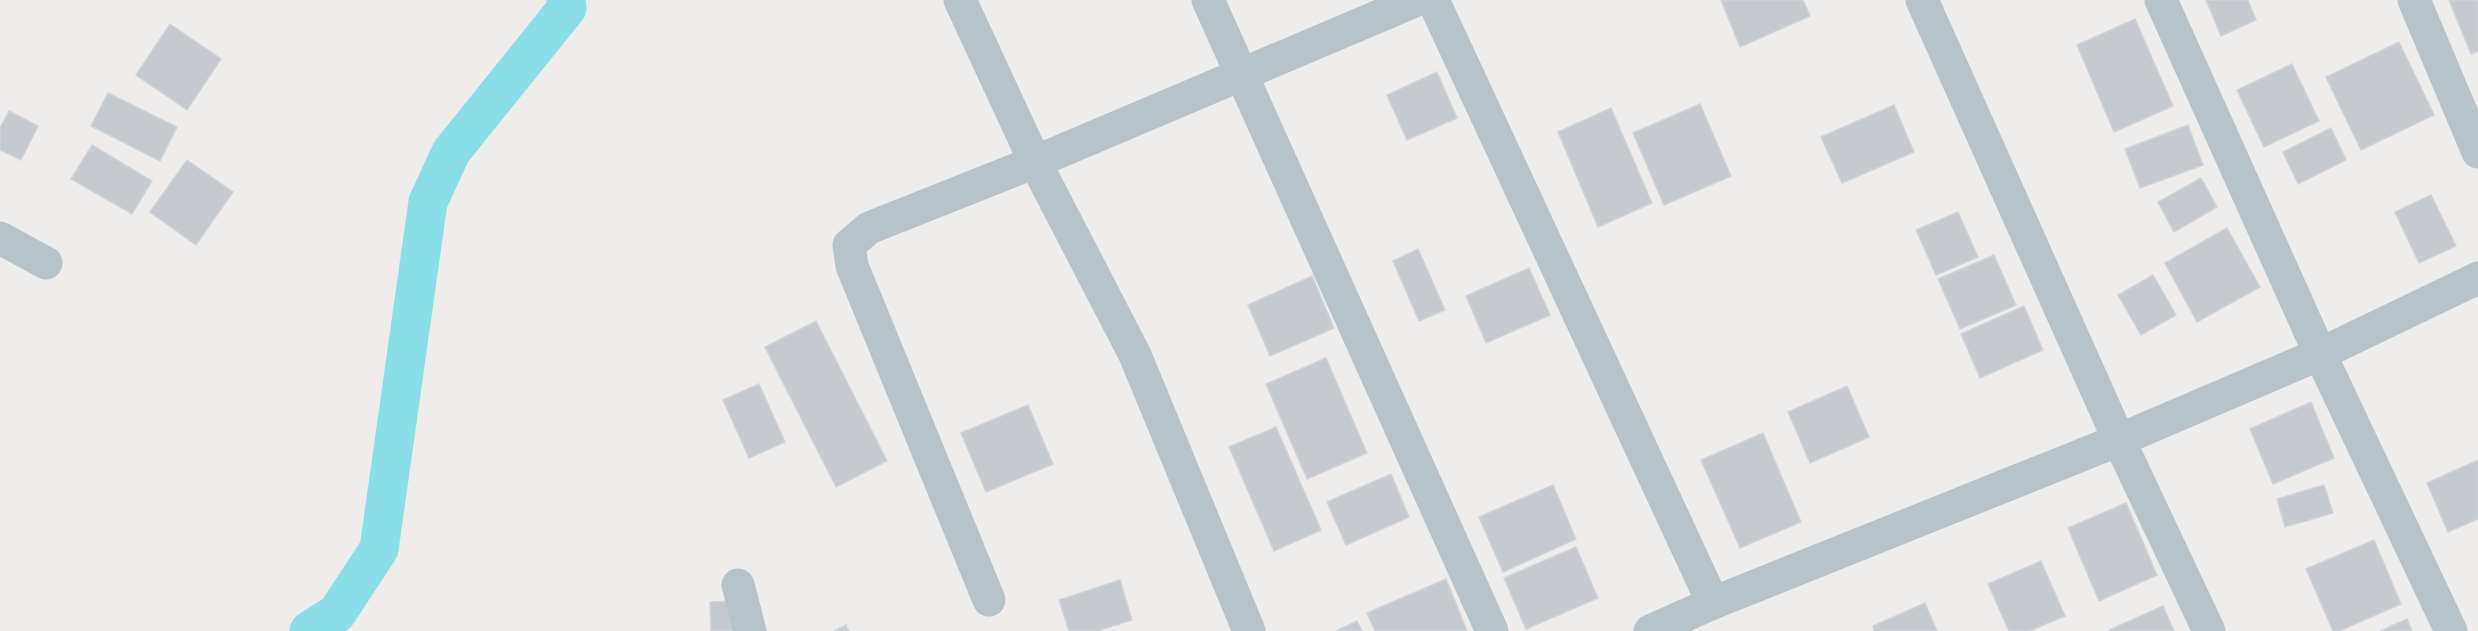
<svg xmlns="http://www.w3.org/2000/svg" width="2478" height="631" font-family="'Public Sans',sans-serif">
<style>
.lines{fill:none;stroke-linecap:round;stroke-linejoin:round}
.canal{stroke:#89dee8;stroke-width:39}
.building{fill:#c6cacf;stroke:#d0d3d8;stroke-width:1.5}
.minor{stroke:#b8c2c9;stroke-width:33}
</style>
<rect width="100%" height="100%" fill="#efecec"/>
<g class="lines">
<polyline class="canal" points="309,631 337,613 379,549 428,202 451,152 567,8 566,0"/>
</g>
<g class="building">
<polygon points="1721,0 1803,0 1810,16 1740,47"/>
<polygon points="2206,0 2248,0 2256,20 2221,36"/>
<polygon points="2449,0 2478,0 2478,51 2471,54"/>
<polygon points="2135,19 2173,106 2114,132 2077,45"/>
<polygon points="170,24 221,59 187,110 136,75"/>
<polygon points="2399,42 2434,115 2361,150 2326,77"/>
<polygon points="2292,64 2319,121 2264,147 2237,90"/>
<polygon points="1437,72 1457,118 1407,140 1387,95"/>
<polygon points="108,93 177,127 160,161 91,126"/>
<polygon points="1700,104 1731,176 1664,205 1633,133"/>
<polygon points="1894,105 1914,152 1842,183 1821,137"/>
<polygon points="1611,108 1652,203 1598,227 1558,132"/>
<polygon points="9,111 38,126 21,160 0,150 0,128"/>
<polygon points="2188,125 2203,165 2140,188 2125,149"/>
<polygon points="2331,128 2346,160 2298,184 2283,152"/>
<polygon points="92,145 152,181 132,214 71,179"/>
<polygon points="187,160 233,192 196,245 150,212"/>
<polygon points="2201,178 2217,207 2174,232 2158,202"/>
<polygon points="2431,195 2456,246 2419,263 2395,212"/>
<polygon points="1958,212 1978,257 1936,275 1916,230"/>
<polygon points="2227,228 2260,287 2197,322 2165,263"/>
<polygon points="1418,249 1445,310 1419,321 1393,261"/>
<polygon points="1994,255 2016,305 1960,329 1938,279"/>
<polygon points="1529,268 1550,315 1486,343 1466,296"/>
<polygon points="2153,275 2176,315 2141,335 2118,295"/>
<polygon points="1312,276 1334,328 1270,356 1248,305"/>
<polygon points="2024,306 2043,350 1980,378 1961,334"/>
<polygon points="816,321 887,461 836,487 765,347"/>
<polygon points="1326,358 1367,453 1307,479 1266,384"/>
<polygon points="759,384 785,442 749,458 723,400"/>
<polygon points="1847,386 1869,437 1810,463 1788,412"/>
<polygon points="2311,402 2334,458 2273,484 2250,429"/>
<polygon points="1028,405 1053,464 986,492 961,433"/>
<polygon points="1276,427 1321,530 1274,551 1229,447"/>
<polygon points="1763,433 1801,522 1740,548 1701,460"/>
<polygon points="2478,460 2478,519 2448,532 2427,483"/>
<polygon points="1391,474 1409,517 1346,545 1327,502"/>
<polygon points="1553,485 1576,539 1503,572 1479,517"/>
<polygon points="2324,485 2333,513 2285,527 2277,499"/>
<polygon points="2126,503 2157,575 2099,601 2068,528"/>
<polygon points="2374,540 2401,604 2339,631 2333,631 2306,569"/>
<polygon points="1576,547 1598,598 1526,629 1504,578"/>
<polygon points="2041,561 2065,616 2029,631 2009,631 1988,584"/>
<polygon points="1446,579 1467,631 1375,631 1367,613"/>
<polygon points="1120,580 1132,620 1097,631 1069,631 1059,600"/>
<polygon points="737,601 738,631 711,631 710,602"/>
<polygon points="1925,603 1937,631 1874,631 1873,626"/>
<polygon points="2163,606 2174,631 2107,631"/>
<polygon points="2407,619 2412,631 2380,631"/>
<polygon points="1357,621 1362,631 1336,631"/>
<polygon points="846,625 849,631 834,631"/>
</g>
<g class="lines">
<g class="minor">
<polyline points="960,0 1035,162 1135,355 1249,631"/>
<polyline points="1208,0 1492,631"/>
<polyline points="1433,0 1713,603"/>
<polyline points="1922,0 2119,440 2209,631"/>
<polyline points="2161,0 2320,354 2451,631"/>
<polyline points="2414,0 2478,152"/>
<polyline points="0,238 46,263"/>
<polyline points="738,585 750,631"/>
<polyline points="989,600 852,266 849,245 869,228 1035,162 1417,0"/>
<polyline points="1650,631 1713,603 2119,440 2320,354 2478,278"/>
</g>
</g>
</svg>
